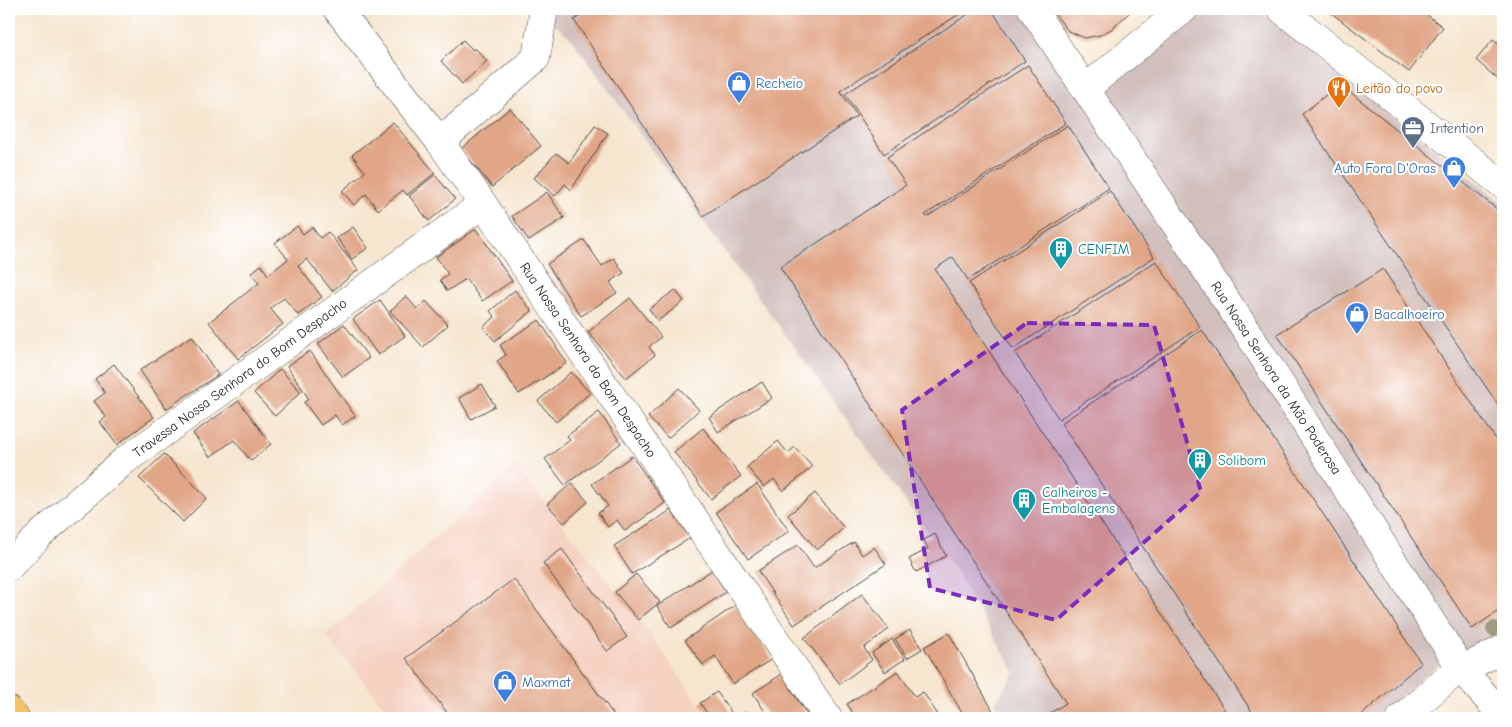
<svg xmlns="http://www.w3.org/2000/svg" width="1512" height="727" font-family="'Comic Neue',sans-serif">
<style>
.built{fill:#f5d2c2}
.industrial{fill:#d1bfbd}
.building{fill:#e1a687}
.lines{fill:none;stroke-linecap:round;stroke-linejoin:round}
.minor-casing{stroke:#494744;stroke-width:29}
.highway-casing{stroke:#494744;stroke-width:29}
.minor{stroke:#fff;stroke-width:28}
.highway{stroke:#f3c26a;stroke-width:28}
.tree{fill:#9e9b82}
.marked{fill:#7b2cbf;fill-opacity:0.2;stroke:#7b2cbf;stroke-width:4;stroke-dasharray:10 6;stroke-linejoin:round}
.labels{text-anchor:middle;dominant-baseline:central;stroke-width:4.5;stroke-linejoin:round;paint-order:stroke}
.shop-label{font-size:14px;fill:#366cbe;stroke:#fff;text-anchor:start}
.food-label{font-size:14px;fill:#c56008;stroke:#fff;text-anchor:start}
.service-label{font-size:14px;fill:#4e5e75;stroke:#fff;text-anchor:start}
.culture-label{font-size:14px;fill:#0d838f;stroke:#fff;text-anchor:start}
.street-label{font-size:14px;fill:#2b2b2b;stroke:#fff}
</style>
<rect width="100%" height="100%" fill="#fff"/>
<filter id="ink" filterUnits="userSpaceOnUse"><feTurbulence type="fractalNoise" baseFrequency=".02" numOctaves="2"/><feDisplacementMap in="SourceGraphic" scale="10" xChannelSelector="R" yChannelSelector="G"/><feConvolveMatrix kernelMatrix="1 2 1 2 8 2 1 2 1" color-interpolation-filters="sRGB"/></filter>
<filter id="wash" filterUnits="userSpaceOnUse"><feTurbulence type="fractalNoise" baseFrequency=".0096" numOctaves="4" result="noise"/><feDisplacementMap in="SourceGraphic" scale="20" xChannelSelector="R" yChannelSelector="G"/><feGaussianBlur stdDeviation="1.12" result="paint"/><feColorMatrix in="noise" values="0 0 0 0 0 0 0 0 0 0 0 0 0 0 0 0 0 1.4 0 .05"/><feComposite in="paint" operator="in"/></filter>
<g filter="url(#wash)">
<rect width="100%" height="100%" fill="#f6e6d0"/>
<polygon class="built" points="515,465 649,633 709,718 394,718 326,636"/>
<polygon class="industrial" points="534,9 1043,9 1068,43 1086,63 1104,61 1170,9 1257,9 1503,203 1503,631 1444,660 1377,718 1003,718 995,703 1015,672 954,568 569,36"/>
<g id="blocks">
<g class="building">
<polygon points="591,9 967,9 840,91 857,116 703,216 574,20"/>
<polygon points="976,9 991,9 1025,61 884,154 845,94"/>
<polygon points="1051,9 1133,9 1113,28 1100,35 1085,38 1068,31"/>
<polygon points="1326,9 1419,9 1443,27 1409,72"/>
<polygon points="463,40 473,50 475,48 487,61 462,84 441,61"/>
<polygon points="1493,40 1503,48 1503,84 1476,60"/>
<polygon points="1028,65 1066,123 925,215 927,217 1068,125 1109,188 968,280 953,257 935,269 1230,718 1053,718 1050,713 1066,703 780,267 906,185 887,157"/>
<polygon points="1340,84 1503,214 1503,412 1302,114"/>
<polygon points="510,108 541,146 492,187 461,149"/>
<polygon points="393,122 435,173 407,195 403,190 378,210 366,194 354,205 342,191 365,172 352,155"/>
<polygon points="595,125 608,133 571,190 565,184 555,196 534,178 556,153 569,163"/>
<polygon points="435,175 455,199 429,221 409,196"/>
<polygon points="1110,191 1154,257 1013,349 969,283"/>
<polygon points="547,192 564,218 529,241 512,216"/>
<polygon points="297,226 303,234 312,227 320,238 328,232 358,270 332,291 307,259 298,266 322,297 298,315 284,298 270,308 283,324 238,359 209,322 259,283 251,273 261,265 268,275 288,259 275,243"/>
<polygon points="353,227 368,248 352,259 337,238"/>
<polygon points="476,229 512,281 482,301 466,279 447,291 440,280 448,274 436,257"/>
<polygon points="584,240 602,266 614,258 624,273 610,282 617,293 581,316 547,264"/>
<polygon points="1156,261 1200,327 1059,419 1015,353"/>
<polygon points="1383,269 1503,450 1503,608 1472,629 1277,334"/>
<polygon points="515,290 532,311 495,341 483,327 495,317 490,311"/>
<polygon points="675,290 684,301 658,321 649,309"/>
<polygon points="406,296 417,309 426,301 448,325 423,347 390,311"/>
<polygon points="630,298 661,337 649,347 655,355 626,378 588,332"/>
<polygon points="380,300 405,336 378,355 353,319"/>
<polygon points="539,320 567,363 519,394 497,361 506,355 500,345"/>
<polygon points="344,324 369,358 343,377 318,344"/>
<polygon points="1202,330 1421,663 1358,718 1256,718 1061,423"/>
<polygon points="192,336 218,375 166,409 140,370"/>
<polygon points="310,351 355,416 342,425 335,415 321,425 304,402 309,399 287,366"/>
<polygon points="114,364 154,417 117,445 100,422 106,417 94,401 105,393 95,379"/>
<polygon points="280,369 301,392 275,416 254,393"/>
<polygon points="571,372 590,393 556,422 538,401"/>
<polygon points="762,382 772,398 718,432 709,417"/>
<polygon points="482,384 495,406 471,419 459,398"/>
<polygon points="679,388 699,410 668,438 648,417"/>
<polygon points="239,401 271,444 251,461 234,440 210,457 193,433"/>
<polygon points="599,412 621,443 565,485 545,459 570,440 567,436"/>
<polygon points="703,428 741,476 711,499 674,452"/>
<polygon points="778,441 788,453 795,447 812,467 783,491 774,479 764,487 747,467"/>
<polygon points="164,454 207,498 183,522 139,478"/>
<polygon points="632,456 665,503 625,531 617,520 608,527 598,513 608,506 592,484"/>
<polygon points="572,483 588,502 564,523 547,504"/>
<polygon points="757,484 789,531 748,559 716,512"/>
<polygon points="815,493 844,528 817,550 788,515"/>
<polygon points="671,510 690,538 632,574 614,546"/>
<polygon points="935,534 946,556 916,572 909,559 928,549 924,540"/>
<polygon points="854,542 862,555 874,547 886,564 794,625 758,571 798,545 814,568"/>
<polygon points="562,549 627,637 607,651 543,563"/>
<polygon points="712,570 726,592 671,628 657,606"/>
<polygon points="636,574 660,602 638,620 615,592"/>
<polygon points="514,579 616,718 451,718 406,658"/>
<polygon points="862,594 889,629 864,648 872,660 840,684 804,638"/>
<polygon points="736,605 772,659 733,684 715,656 703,665 685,640"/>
<polygon points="910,630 922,649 907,658 895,639"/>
<polygon points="949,633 997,718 965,718 924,647"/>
<polygon points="892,639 905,659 885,672 872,653"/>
<polygon points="898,671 915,697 923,692 940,718 856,718 847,704"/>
<polygon points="782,674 809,718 769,718 753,693"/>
<polygon points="717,692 735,718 710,718 700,703"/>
<polygon points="745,712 749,718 736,718"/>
</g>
</g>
</g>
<g filter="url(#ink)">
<use href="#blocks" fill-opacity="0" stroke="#494744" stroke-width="1"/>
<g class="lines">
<g class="minor-casing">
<g id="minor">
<polyline points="337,9 440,142 483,204 828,718"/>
<polyline points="1032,9 1248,333 1462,670 1503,716"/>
<polyline points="1281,9 1503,185"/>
<polyline points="1086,88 1184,9"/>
<polyline points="440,142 536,58 544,9"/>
<polyline points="9,567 41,534 124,461 483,204"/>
<polyline points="1401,718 1453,674 1503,649"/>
</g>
</g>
<g class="highway-casing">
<polyline id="highway" points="9,710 15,718"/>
</g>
<use href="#minor" class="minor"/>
<use href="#highway" class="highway"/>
</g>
<circle class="tree" cx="1494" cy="629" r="8"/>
</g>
<path class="marked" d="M1027,323L1154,325L1201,492L1056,620L930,588L902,410Z"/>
<defs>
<g id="shop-pin" transform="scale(1.25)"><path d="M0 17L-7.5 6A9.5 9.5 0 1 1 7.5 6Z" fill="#3f7fe0" stroke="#fff"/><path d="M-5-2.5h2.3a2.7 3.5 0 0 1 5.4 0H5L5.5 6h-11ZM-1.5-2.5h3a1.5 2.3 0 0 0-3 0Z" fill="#fff"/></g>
<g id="restaurant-pin" transform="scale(1.25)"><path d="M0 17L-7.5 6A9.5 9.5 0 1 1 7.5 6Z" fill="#e8710a" stroke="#fff"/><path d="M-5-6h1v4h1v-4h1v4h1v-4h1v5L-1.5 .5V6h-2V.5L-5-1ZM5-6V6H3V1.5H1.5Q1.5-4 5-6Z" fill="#fff"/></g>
<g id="office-pin" transform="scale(1.25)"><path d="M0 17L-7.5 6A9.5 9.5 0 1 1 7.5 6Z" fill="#5c6f8a" stroke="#fff"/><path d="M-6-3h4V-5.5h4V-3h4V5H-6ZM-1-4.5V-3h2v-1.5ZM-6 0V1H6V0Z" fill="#fff"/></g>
<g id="building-pin" transform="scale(1.25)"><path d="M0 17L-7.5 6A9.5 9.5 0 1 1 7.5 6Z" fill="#0f9aa8" stroke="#fff"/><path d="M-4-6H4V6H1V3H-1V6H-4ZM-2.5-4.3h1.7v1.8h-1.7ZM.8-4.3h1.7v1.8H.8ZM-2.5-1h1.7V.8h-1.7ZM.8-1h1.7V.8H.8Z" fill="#fff"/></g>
</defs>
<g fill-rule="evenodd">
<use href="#shop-pin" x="739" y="83"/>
<use href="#restaurant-pin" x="1339" y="88"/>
<use href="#office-pin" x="1413" y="128"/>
<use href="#shop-pin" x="1454" y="168"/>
<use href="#building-pin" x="1061" y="249"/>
<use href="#shop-pin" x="1357" y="314"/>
<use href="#building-pin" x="1200" y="460"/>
<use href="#building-pin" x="1024" y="500"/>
<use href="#shop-pin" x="505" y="682"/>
</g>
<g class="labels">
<g class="shop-label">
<text x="756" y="83">Recheio</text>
<text x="1436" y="168" text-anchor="end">Auto Fora D'Oras</text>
<text x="1374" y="314">Bacalhoeiro</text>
<text x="522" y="682">Maxmat</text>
</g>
<g class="food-label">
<text x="1356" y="88">Leitão do povo</text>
</g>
<g class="service-label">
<text x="1430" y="128">Intention</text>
</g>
<g class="culture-label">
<text x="1078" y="249">CENFIM</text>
<text x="1218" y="460">Solibom</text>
<text x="1042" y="492">Calheiros -<tspan x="1042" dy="16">Embalagens</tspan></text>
</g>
<g class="street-label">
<text transform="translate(588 360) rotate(56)">Rua Nossa Senhora do Bom Despacho</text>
<text transform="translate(240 378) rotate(-36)">Travessa Nossa Senhora do Bom Despacho</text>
<text transform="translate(1276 378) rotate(57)">Rua Nossa Senhora da Mão Poderosa</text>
</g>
</g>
<rect width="1512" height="727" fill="none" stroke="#fff" stroke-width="30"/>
</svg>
